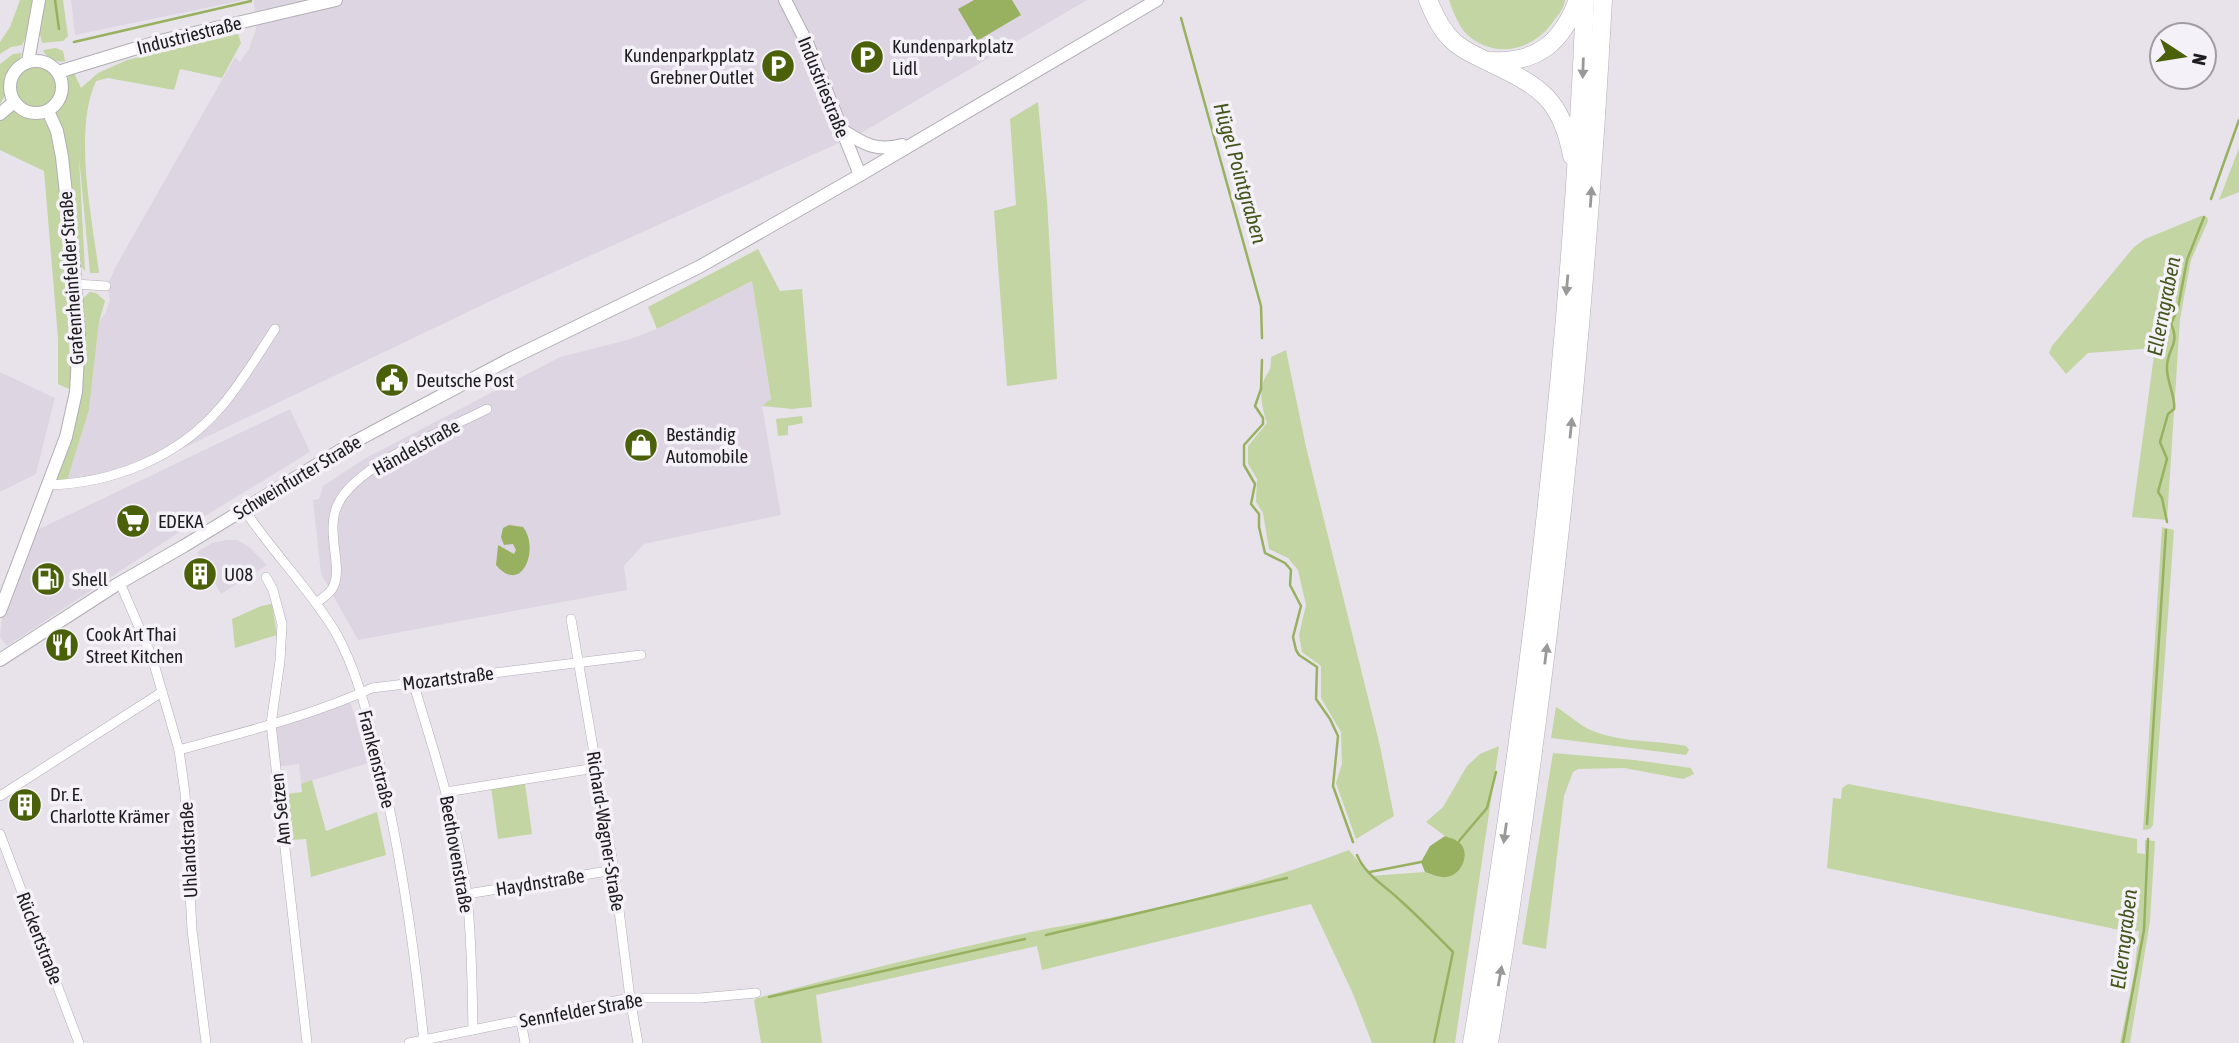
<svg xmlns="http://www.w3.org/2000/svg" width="2239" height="1043" font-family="'Asap Condensed',sans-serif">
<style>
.built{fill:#ded5e3}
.green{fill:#c3d5a2}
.water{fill:#97b160}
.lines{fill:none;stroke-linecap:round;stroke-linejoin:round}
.stream{stroke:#97b160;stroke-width:2.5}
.minor-casing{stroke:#b1adb4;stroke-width:10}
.tertiary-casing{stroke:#b1adb4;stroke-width:14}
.secondary-casing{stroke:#b1adb4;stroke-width:14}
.motorway-casing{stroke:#b1adb4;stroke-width:19}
.minor{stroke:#fff;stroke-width:9}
.tertiary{stroke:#fff;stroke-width:12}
.secondary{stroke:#fff;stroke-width:12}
.motorway{stroke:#fff;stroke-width:18}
.oneway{fill:#9a999a}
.labels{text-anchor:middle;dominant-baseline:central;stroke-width:7;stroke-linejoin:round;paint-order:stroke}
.street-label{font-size:19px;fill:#1e1c1f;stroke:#f5f1f9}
.poi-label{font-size:19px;fill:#1e1c1f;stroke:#f5f1f9;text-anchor:start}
.water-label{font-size:21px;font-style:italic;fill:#44551b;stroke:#f5f1f9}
</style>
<rect width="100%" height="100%" fill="#e8e3eb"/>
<g class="built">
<polygon points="71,0 244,0 75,35"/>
<polygon points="254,0 1087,0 863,132 497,298 125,476 66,484 89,410 99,322 105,314 110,300 107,286 116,266 235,57 240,62 249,49 256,29"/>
<polygon points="752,281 771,400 762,406 781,515 644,544 624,566 627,590 358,640 321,574 313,500 319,499 323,486 364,459 560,357 627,340 657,329"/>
<polygon points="0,372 55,398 36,474 0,492"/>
<polygon points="290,409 310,452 187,527 7,646 0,637 2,617 37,530"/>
<polygon points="227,540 237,540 248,546 267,565 221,594 197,552 212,543"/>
<polygon points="349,697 368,763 301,784 299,764 276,767 271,725"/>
</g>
<g class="green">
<polygon points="20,0 63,0 68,36 63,41 42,43 36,15 22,45 11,47 0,54 0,42 10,27"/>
<path d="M1449,0H1565C1564,8 1560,13 1555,19C1536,48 1501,60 1471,38C1460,30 1453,12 1449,0Z"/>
<path d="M238,34L241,43L222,78L180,69L174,90L108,78L96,81C73,132 92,217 99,273H90L79,157L85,271L79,264L62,165L73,350L81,300L90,292L96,293L105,301L99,322L89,410L66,484L49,485L76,392L58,384V338L44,171L0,150V115L14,102C39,128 73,106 59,73L72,68L81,88L98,73L127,60Z"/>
<path d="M56,48L63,51L65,61C55,63 47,59 43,50Z"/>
<path d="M22,53C20,62 14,67 10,75C6,85 7,95 0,104V64L13,54Z"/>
<circle cx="37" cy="88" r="23"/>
<polygon points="1038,102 1047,201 1057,379 1007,386 994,211 1016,205 1010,119"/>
<polygon points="2239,148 2239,192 2219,200"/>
<polygon points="2201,216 2207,217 2208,221 2191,260 2180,319 2167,520 2132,517 2155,348 2088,353 2066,374 2049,353 2052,346 2134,247 2145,239"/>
<polygon points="758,249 780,291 802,289 812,407 792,409 762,406 771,399 752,281 657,329 648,307"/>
<path d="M1286,350L1306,447L1380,746L1394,816L1356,839L1336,783L1342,764L1341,732L1321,698V666L1302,652L1299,635L1306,605L1298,570L1288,558L1269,549L1263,513L1256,502L1257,479L1248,464V446L1267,423C1263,411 1259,396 1263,383C1267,370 1271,376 1271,357Z"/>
<polygon points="802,416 803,423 788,426 788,435 778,436 776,419"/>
<polygon points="2162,527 2174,530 2153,825 2150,829 2143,830"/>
<polygon points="272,604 277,635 235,648 232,619 261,606"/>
<path d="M1556,707C1568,714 1580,726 1593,731C1622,743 1656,740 1686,746L1689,750L1686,755L1551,738Z"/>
<path d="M1499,746L1455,1043H1372L1353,994L1311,904L1042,970L1037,946L816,995L822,1043H761L754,1000L757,998C848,974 939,952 1031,932C1057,926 1083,923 1109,918C1190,902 1272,879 1349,850L1370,876L1425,872L1432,875L1459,841L1445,836L1426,822L1443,807L1467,766L1480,754Z"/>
<polygon points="1553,753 1635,760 1691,768 1694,774 1683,779 1624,768 1578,769 1573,772 1564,796 1546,949 1522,944"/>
<polygon points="312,780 326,831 377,812 386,855 311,877 306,839 290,840 286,794 302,792 301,784"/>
<polygon points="525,783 532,834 498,839 491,787"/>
<polygon points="1848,784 2137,839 2137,853 2145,854 2145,840 2155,841 2150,921 2130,1043 2120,1043 2134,974 2139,931 2129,932 1827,868 1833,798 1841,799 1842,788"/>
</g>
<g class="water">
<polygon points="974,0 1012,0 1021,15 977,41 958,9"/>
<path d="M509,525L523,527C540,548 522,596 496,565L498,545L514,554L516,550L513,544L504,545L501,537L503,528Z"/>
<path d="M1445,836C1450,838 1456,839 1460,843C1471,854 1461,876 1446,877C1440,878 1431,874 1425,872L1421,862L1430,846Z"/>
</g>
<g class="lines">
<g class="stream">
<polyline points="55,0 59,29"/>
<polyline points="1181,18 1261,306 1262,338"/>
<polyline points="74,42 251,1"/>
<polyline points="2211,199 2239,120"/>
<polyline points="1262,360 1261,389 1255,406 1263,418 1263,424 1244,445 1244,465 1255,484 1251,504 1259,514 1259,527 1265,553 1285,563 1291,570 1290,585 1301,606 1293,637 1296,650 1299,655 1317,667 1316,699 1330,719 1338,736 1333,786 1353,842"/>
<path d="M2167,522L2162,498L2158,492L2167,459L2160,442L2168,414L2174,409C2176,398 2167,382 2167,369C2166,349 2181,345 2171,324L2178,308L2187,260L2204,217"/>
<polyline points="2147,824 2166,530"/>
<polyline points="1459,841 1487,808 1496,772"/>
<path d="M1357,855C1365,875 1387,887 1402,902C1420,918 1436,935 1453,952L1434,1043"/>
<polyline points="1370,872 1421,862"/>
<polyline points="1046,935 1287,878"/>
<polyline points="769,997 1025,939"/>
<polyline points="2123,1043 2144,930 2148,839"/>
</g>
<g class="minor-casing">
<g id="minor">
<polyline points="76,284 106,286"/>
<path d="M48,485C113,483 177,458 220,408C241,384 257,356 275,329"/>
<path d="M244,509C272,552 310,589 336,633C356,669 366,709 376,749C400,846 414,943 424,1043"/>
<polyline points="266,577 273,590 282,624 280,661 271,724 307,1043"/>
<polyline points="120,583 152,657 179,750 185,793 192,930 206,1043"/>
<path d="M316,603C321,599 328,595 332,589C345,569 324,532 338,504C357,464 448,429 487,409"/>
<polyline points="571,619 614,870 630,998 638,1043"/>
<path d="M413,682C434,752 458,823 467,896C472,940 472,985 473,1030"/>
<path d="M179,750C244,732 311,716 372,688L641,655"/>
<polyline points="446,792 595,768"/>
<polyline points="0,796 162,692"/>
<polyline points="0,834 79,1043"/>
<polyline points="467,894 614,870"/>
<polyline points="521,1021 525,1043"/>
<polyline points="409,1043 630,998 700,998 756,993"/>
</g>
</g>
<g class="tertiary-casing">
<g id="tertiary">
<polyline points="28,62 39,0"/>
<polyline points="0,611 66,437 76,392 79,338 74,267 62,157 57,131 48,111"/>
<polyline points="0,660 116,585 184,546 354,442 508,360 699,267 860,175"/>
</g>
</g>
<g class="secondary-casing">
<g id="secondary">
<polyline points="785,0 808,45 860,175 1157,0"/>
<circle cx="36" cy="87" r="26"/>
<polyline points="58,72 160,41 336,0"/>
<polyline points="0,114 14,102"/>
<path d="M842,130C864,144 876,152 902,145"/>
</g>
</g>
<g class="motorway-casing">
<g id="motorway">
<path d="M1428,0C1434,15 1441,30 1454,42C1464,51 1478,57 1491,63C1539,86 1562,99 1572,156"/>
<path d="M1492,61C1538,63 1562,42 1578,0"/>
<path d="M1472,1043C1530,698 1571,349 1585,0"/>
<path d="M1489,1043C1547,698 1584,350 1603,0"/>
</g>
</g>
<use href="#minor" class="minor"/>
<use href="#tertiary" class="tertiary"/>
<use href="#secondary" class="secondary"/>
<use href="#motorway" class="motorway"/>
</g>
<defs><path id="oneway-solid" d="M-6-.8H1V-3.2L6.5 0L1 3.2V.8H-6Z" transform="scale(1.75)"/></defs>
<g class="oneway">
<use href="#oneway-solid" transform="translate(1583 68) rotate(92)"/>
<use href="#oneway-solid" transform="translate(1591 197) rotate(-86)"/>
<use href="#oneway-solid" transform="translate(1567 285) rotate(95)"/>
<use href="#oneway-solid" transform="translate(1571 428) rotate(-84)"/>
<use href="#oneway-solid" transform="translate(1546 654) rotate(-83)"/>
<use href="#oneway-solid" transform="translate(1505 833) rotate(98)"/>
<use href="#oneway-solid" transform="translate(1500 976) rotate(-80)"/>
</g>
<defs>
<g id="parking-disc" transform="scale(1.75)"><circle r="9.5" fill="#4a6009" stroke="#f5f1f9"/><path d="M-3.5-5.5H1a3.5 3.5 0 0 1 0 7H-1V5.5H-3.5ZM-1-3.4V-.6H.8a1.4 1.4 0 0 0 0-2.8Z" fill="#fff"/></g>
<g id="civic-disc" transform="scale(1.75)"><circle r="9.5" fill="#4a6009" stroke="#f5f1f9"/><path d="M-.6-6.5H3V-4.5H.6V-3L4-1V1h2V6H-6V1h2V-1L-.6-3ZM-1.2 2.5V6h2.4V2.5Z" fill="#fff"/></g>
<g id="shop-disc" transform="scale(1.75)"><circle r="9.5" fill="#4a6009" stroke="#f5f1f9"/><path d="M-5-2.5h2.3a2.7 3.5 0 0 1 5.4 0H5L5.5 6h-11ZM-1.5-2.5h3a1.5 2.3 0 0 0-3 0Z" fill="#fff"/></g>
<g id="supermarket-disc" transform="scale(1.75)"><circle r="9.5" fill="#4a6009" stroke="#f5f1f9"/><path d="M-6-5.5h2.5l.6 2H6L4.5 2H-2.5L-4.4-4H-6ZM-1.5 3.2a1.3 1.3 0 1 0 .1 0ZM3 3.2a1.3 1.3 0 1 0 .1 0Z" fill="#fff"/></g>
<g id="building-disc" transform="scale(1.75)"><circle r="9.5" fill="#4a6009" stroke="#f5f1f9"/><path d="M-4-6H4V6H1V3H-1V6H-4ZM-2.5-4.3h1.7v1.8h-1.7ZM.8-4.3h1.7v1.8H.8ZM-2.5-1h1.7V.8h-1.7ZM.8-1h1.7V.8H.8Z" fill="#fff"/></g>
<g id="fuel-disc" transform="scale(1.75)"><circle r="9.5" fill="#4a6009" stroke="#f5f1f9"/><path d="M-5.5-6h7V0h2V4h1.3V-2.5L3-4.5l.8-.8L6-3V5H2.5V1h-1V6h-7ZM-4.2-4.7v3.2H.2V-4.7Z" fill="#fff"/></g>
<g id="restaurant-disc" transform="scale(1.75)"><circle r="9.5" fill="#4a6009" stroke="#f5f1f9"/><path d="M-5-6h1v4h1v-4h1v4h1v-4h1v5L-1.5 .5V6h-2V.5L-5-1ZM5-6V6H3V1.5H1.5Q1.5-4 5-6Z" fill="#fff"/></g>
</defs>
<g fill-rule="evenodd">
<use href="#parking-disc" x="867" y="57"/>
<use href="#parking-disc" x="778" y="66"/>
<use href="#civic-disc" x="392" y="380"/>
<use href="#shop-disc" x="641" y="445"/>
<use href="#supermarket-disc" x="133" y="521"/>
<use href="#building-disc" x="200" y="574"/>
<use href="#fuel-disc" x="48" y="579"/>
<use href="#restaurant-disc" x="62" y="645"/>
<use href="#building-disc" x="25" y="805"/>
</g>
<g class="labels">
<g class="street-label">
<text transform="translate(189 35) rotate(-14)">Industriestraße</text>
<text transform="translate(824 87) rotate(68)">Industriestraße</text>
<text transform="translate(71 278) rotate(-94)">Grafenrheinfelder Straße</text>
<text transform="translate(416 447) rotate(-29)">Händelstraße</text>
<text transform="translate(297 477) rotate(-31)">Schweinfurter Straße</text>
<text transform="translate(448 678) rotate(-7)">Mozartstraße</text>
<text transform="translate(377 759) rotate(76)">Frankenstraße</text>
<text transform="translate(280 809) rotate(-96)">Am Setzen</text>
<text transform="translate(606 831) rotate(81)">Richard-Wagner-Straße</text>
<text transform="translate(188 850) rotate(-93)">Uhlandstraße</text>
<text transform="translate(457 854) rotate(80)">Beethovenstraße</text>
<text transform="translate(540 882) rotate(-9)">Haydnstraße</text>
<text transform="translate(40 938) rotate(69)">Rückertstraße</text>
<text transform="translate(581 1010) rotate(-10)">Sennfelder Straße</text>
</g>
<g class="poi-label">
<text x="892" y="46">Kundenparkplatz<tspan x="892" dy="22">Lidl</tspan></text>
<text x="754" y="55" text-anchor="end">Kundenparkpplatz<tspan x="754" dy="22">Grebner Outlet</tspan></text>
<text x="416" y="380">Deutsche Post</text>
<text x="666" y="434">Beständig<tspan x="666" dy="22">Automobile</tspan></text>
<text x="158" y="521">EDEKA</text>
<text x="224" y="574">U08</text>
<text x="72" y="579">Shell</text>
<text x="86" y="634">Cook Art Thai<tspan x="86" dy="22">Street Kitchen</tspan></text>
<text x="50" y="794">Dr. E.<tspan x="50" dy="22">Charlotte Krämer</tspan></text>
</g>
<g class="water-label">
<text transform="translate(1241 173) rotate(74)">Hügel Pointgraben</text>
<text transform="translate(2163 306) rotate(-79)">Ellerngraben</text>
<text transform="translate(2123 939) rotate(-83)">Ellerngraben</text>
</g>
</g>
<g transform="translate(2183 56) rotate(102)"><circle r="33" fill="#f5f1f9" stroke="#9f9ca2" stroke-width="2"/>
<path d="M0-5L12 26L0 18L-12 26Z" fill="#4a6009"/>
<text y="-10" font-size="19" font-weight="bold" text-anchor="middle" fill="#1e1c1f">N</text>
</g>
</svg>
